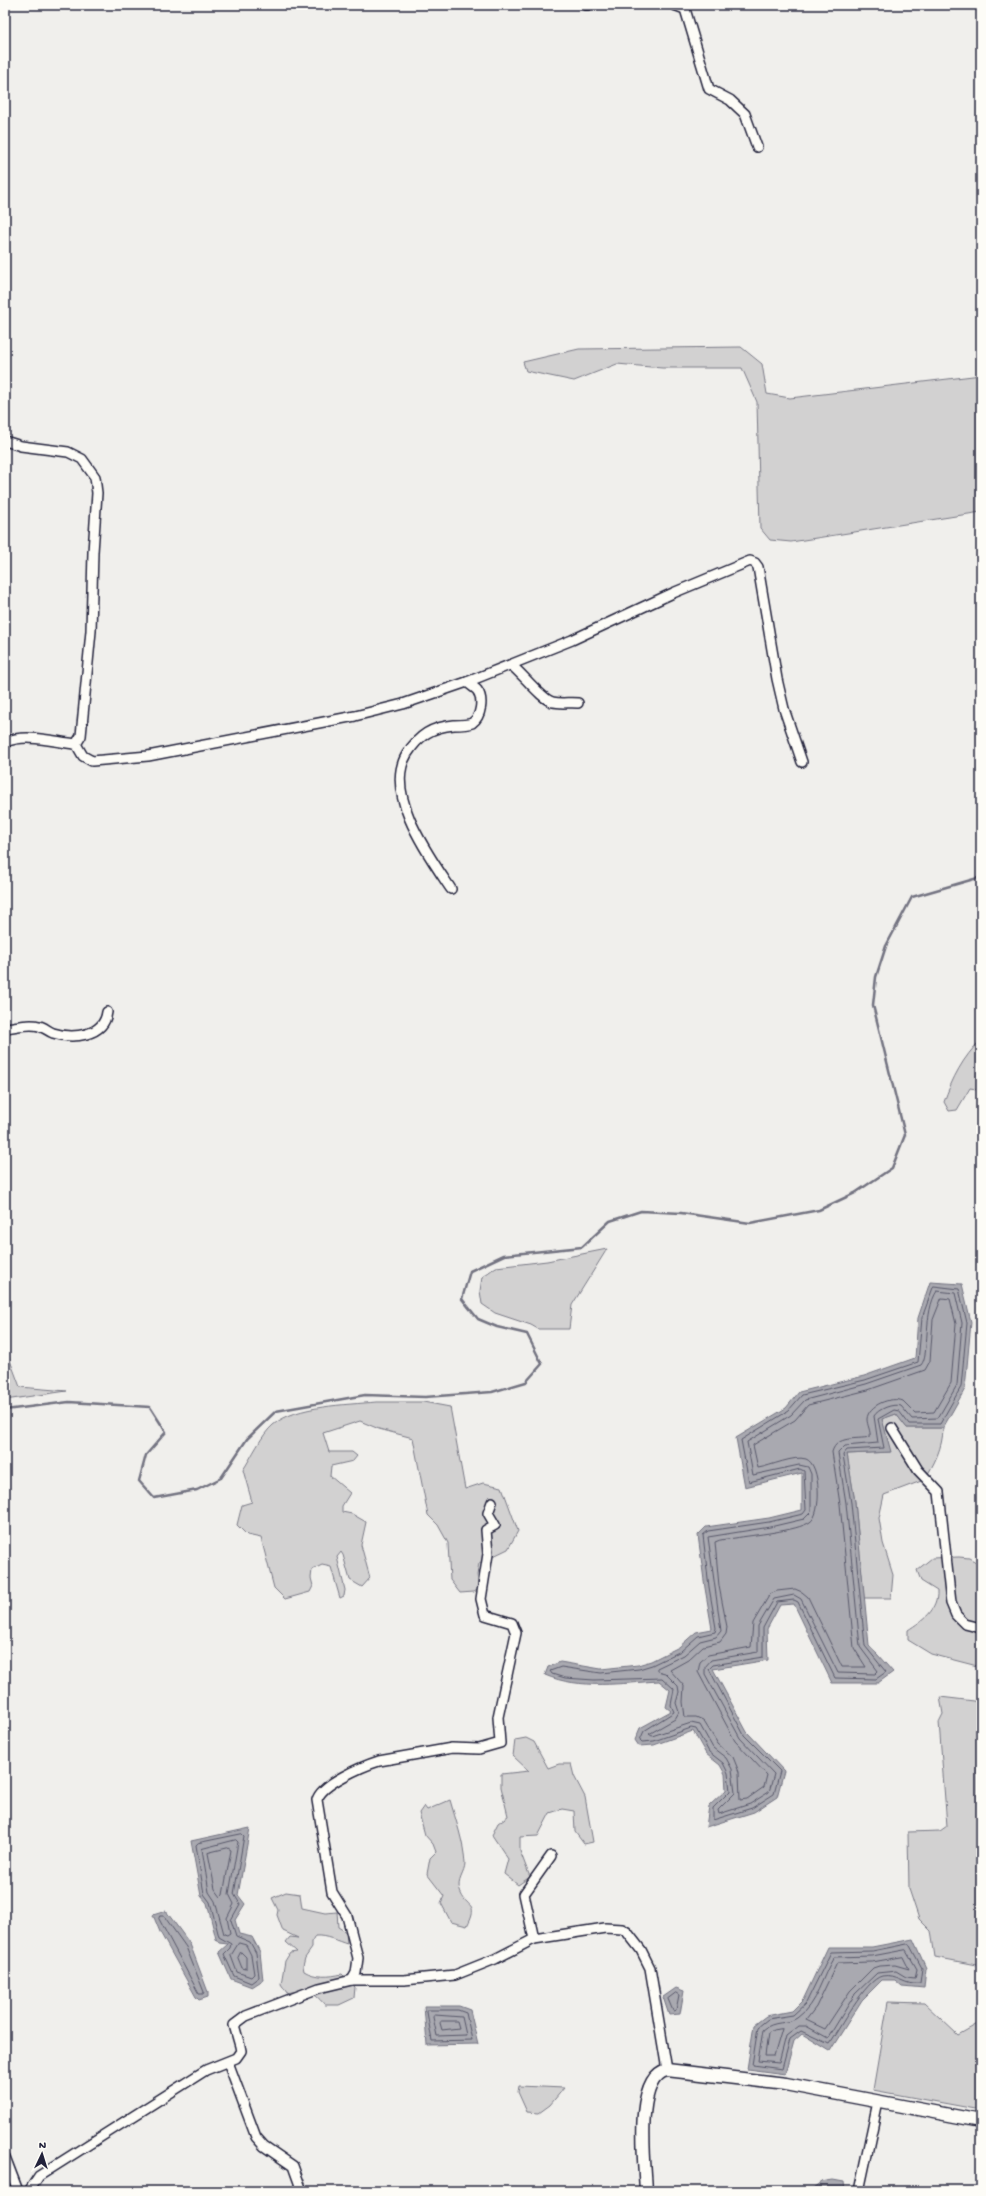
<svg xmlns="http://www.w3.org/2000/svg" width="986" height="2196" font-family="'Gochi Hand',sans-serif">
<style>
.green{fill:#d2d1d1;stroke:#7a7a86}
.water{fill:#a9a9b0;stroke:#737381}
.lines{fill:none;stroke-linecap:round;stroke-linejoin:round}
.shore{stroke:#58586a;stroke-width:1}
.stream{stroke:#737381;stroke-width:2.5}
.minor-casing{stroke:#22223b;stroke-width:12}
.tertiary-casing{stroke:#22223b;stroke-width:15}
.minor{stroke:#fdfcf7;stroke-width:9}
.tertiary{stroke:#fdfcf7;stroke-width:12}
</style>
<rect width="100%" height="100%" fill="#f0efec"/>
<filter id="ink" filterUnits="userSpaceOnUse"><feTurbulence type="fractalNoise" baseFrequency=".025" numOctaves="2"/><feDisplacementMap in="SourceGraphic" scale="8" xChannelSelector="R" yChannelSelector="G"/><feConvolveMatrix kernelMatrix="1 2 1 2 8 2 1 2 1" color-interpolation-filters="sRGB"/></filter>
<g filter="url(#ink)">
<g class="green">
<polygon points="741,347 762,364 767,394 790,398 981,375 981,512 791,542 770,540 760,528 757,402 742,368 662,368 617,364 574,381 526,371 523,362 579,349"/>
<path d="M981,1040V1097L976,1089L970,1088L957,1110L949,1111L944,1102C952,1079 963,1057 981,1040Z"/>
<polygon points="607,1249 572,1305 569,1329 538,1329 531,1325 495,1313 482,1304 480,1291 482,1277 496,1267 547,1261"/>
<polygon points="5,1352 8,1355 20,1387 67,1391 5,1400"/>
<path d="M376,1402H423L450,1407L465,1489L483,1483L502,1487L518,1531L508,1549L479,1563L477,1575L479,1589L474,1592L460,1593L450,1580L448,1543L438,1525L428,1515L413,1438L379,1429L360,1421L323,1433L329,1452H352L357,1456L353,1461L331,1466L330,1476L350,1493L342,1506V1512L352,1514L366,1522L361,1545L370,1578L362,1587L350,1580L343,1555L341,1552L337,1557L345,1590L344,1596L340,1598L331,1567L322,1565L312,1570L311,1578L313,1586L310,1592L285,1599L274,1588L261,1538L247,1535L237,1525L242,1505L252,1502L243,1470C251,1458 262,1434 273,1425C296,1405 347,1405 376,1402Z"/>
<path d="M896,1414L907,1428H943C943,1447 934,1465 924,1480L884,1495L879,1518L883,1543L893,1575L891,1598H864L855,1502L847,1454L890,1452L882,1419Z"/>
<path d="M959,1557L969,1558L981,1565V1667L931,1654L908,1640V1630C923,1620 938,1611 937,1591L921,1581L917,1570L932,1558Z"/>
<polygon points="940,1697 974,1701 981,1704 981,1966 935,1957 931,1931 919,1919 909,1889 908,1832 940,1831 947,1826 939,1722 943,1714"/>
<polygon points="526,1738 534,1742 548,1768 559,1764 571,1764 574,1776 585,1797 593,1842 584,1844 575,1832 574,1811 562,1809 550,1813 538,1836 520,1837 520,1851 530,1877 518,1885 504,1874 508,1859 492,1835 498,1823 508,1816 501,1787 501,1774 529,1771 513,1756 515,1740"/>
<path d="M450,1800C456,1821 464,1843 465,1864C465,1873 456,1881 460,1891C466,1909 480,1901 467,1926L451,1922L441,1903L444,1896L427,1874L430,1858L436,1852L433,1844L425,1835L419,1813L424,1806L427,1810Z"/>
<path d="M286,1892L300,1894L302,1908L325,1913L337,1912L338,1927L346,1932L347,1944C337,1941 326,1935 315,1936L312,1942V1948L305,1958L303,1966L304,1971C315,1978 330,1977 342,1974L355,1987L354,1998L339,2005H325C312,1990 306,1989 287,1993L281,1984L285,1961L290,1953L297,1952L286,1942L290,1937L298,1938L283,1931L277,1915L278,1910L272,1898Z"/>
<polygon points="888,2002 924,2003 958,2035 981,2022 981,2110 873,2090"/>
<polygon points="519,2086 564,2088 550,2105 539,2113 527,2112 518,2092"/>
</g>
<g class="water">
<path d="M930,1282L962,1284L971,1322L965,1389L943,1428H907L896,1414L882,1419L891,1452L847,1454L855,1502L869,1645L893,1672L878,1683H832L794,1604L780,1605L767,1629L768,1660L713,1669L747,1732L784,1771L777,1797L754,1812L706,1827L709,1806L726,1790L725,1774L720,1765L706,1754L693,1731L654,1745L639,1746L635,1740L640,1728L671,1711L666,1707L670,1690L659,1681C622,1683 580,1690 545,1675L548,1667L560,1662L601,1669L638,1665L651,1661L679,1647L696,1632L712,1629L705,1588L698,1535L706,1527L769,1518L802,1510V1473L745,1487L736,1438L786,1408L799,1392L864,1376L915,1358L918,1318Z"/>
<polygon points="250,1828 238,1895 245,1904 235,1920 239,1934 252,1937 260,1952 263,1980 252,1987 231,1979 219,1952 228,1944 219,1943 216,1939 207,1903 201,1896 191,1841"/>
<polygon points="166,1911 190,1944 208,1992 208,1997 199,2000 196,1997 160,1932 153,1915"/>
<polygon points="913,1939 926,1968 924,1988 902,1986 895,1980 882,1980 862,2000 830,2051 802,2034 794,2041 785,2074 747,2069 754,2025 766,2016 792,2011 803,2000 828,1947 872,1947"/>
<polygon points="676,1988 684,1991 680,2014 669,2015 663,1997"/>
<polygon points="424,2006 459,2006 470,2010 478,2044 427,2045"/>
<polygon points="833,2180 844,2182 845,2191 809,2191 821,2182"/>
</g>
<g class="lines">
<g class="shore">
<polygon points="934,1286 959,1289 967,1323 961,1387 940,1424 909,1424 899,1411 894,1410 878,1419 884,1448 847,1450 843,1455 851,1503 865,1646 886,1672 876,1679 835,1678 798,1602 794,1600 777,1602 763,1628 763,1657 713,1665 709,1669 744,1735 780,1771 774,1794 752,1808 713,1820 713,1808 730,1791 728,1773 723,1763 709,1752 696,1729 691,1728 654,1741 642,1742 640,1740 644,1731 674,1712 671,1705 674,1689 662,1678 594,1680 565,1678 552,1674 550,1671 561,1667 601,1673 639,1669 652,1665 681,1651 698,1636 715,1632 716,1628 709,1587 703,1535 708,1531 769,1522 803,1514 806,1510 804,1471 800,1469 749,1482 741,1440 788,1411 802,1395 865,1380 918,1362 922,1318"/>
<path d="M937,1291L955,1293L962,1323L957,1385L938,1418L912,1419L901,1406C893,1403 878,1409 874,1416L878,1443L845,1446L838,1453L846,1503L860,1647L878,1671L875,1674L838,1673L801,1599L794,1595L774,1599L758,1626V1652L711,1660L705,1667V1674L740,1738L774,1774L769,1792L750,1804L719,1814L718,1810L735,1793L732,1769L726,1758L713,1748L700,1725L691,1723L652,1736L649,1734L675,1719L679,1712L676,1703L679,1692L678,1686L665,1673L657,1671V1668L684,1655L700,1641L716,1637L721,1631L708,1537L770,1527L804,1519L811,1512V1474L808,1467L799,1465L753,1475L747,1442L791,1415L805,1400L866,1384L921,1365C930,1355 923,1311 937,1291Z"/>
<path d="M942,1298L950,1299L956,1324L951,1383L934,1412L915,1413L903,1401C891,1396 868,1405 867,1419C867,1425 871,1431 870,1437C856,1440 837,1435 832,1452L840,1504L854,1648L866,1667H842L808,1597L802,1592L795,1589L777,1591L770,1594L753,1623L751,1647L708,1655L700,1662L698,1672L735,1741L767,1775L764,1787L747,1799L740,1800L739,1772L733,1757L718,1744L703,1720L696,1717H685L683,1702L684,1686L670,1670L688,1660L703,1646L720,1642L726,1634L727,1627L719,1586L715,1542C720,1539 729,1539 735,1538C752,1535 797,1531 810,1522C822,1515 821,1464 806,1459C794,1455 771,1466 758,1468L753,1445L795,1420L808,1405L868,1390L925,1370L930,1361L933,1320Z"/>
<polygon points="242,1834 244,1836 234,1894 240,1904 231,1920 236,1936 250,1942 256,1953 259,1977 251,1983 234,1976 224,1954 230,1948 231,1944 219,1937 210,1902 204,1894 196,1845 198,1843"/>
<polygon points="236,1840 238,1842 229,1894 234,1904 227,1918 230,1933 227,1935 224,1934 215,1901 209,1892 202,1849"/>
<polygon points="228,1848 231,1850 223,1895 221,1897 215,1889 208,1853"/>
<polygon points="160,1916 164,1916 186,1947 204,1992 203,1994 199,1994 159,1919"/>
<polygon points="239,1943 246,1945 251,1955 254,1974 251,1977 237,1972 231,1956"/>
<path d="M909,1944L922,1968L920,1983C904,1985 898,1973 882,1976C865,1980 839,2030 829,2044L801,2031L790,2039L782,2069L752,2065L758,2027L768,2019L793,2015L806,2003L831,1952L872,1951Z"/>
<path d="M906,1950L917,1969L915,1978L906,1977L896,1971L877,1973L855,1994L828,2038L806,2026H799L786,2036L779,2063L758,2061L763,2030C774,2020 787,2025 797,2018C817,2004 822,1976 834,1957L872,1956Z"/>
<polygon points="241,1952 246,1957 246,1969 242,1968 238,1958"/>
<polygon points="903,1957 909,1969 895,1965 879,1966 873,1968 850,1991 825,2029 806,2020 816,2007 837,1963 872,1962"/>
<polygon points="676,1993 679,1995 676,2010 673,2011 668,1999"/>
<polygon points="429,2010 458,2010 466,2013 472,2040 432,2041 427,2012"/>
<polygon points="435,2015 462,2017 466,2035 437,2036 433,2017"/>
<polygon points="442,2021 457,2021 459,2028 442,2030 440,2023"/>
<polygon points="782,2029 774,2056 765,2056 768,2033 773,2030"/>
</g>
<polyline class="stream" points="5,1410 69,1402 150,1407 166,1432 146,1455 139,1481 154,1498 197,1490 221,1478 247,1439 276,1411 365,1395 425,1397 492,1392 526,1382 542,1364 527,1334 497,1327 478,1319 462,1299 470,1271 504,1255 582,1247 610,1221 641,1211 681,1213 750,1223 819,1210 855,1193 892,1168 905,1135 873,1005 876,977 886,946 912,897 981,877"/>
<g class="minor-casing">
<g id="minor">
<polyline points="585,5 588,5"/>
<polyline points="674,5 685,9 709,89 730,100 745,114 757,147"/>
<polyline points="5,441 21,446 68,452 82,459 95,477 97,493 93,552 91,631 81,736 76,744"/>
<path d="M511,665C521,672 543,701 553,702C561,704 570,702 578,703"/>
<path d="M5,746L6,742C26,733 55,742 76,744L83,756L92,761L148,756L355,716L403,704L467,682L572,640L673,593L750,561L755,563L758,567L777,679L784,709L802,762"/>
<path d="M451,889C429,856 383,793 407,754C419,735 432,727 454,725C459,725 467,725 472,723C481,717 484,699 477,690C474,687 470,685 467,682"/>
<path d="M5,1028C16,1027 29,1023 39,1026C44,1027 48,1031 53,1033C72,1039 104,1037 107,1012"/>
<polyline points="892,1428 918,1470 939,1492 951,1603 956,1615 965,1624 981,1628"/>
<polyline points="534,1939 524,1894 551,1856"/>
<path d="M352,1980L356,1973L358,1958L347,1916L332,1892L317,1800C321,1784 363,1766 379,1761L452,1748L479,1749L500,1743L498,1717L516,1633L512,1623L485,1615L481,1599L488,1554L486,1530L495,1525L488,1513L492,1502"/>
<polyline points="228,2062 256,2137 264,2146 293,2166 302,2191"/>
<polyline points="5,2157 18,2191"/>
<polyline points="29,2191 39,2176 206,2070 236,2058 241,2051 240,2046 234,2025 246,2016 319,1988 352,1980 404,1980 455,1975 495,1959 534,1939 605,1928 622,1929 627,1932 641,1950 650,1968 667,2070"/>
<polyline points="859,2191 878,2102"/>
</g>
</g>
<g class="tertiary-casing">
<path id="tertiary" d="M646,2191C645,2164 633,2078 667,2070L786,2084L981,2121"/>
</g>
<use href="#minor" class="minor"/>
<use href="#tertiary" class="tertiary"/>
</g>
</g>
<rect width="986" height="2196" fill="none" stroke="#fdfcf7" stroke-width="20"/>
<rect x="10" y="10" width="966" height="2176" fill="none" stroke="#22223b" stroke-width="1.5" filter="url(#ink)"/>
<g transform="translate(42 2154) rotate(4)" stroke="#fdfcf7" stroke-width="3" paint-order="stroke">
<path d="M0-3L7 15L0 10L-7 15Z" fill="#22223b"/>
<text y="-6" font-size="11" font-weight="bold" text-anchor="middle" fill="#22223b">N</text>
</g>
</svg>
